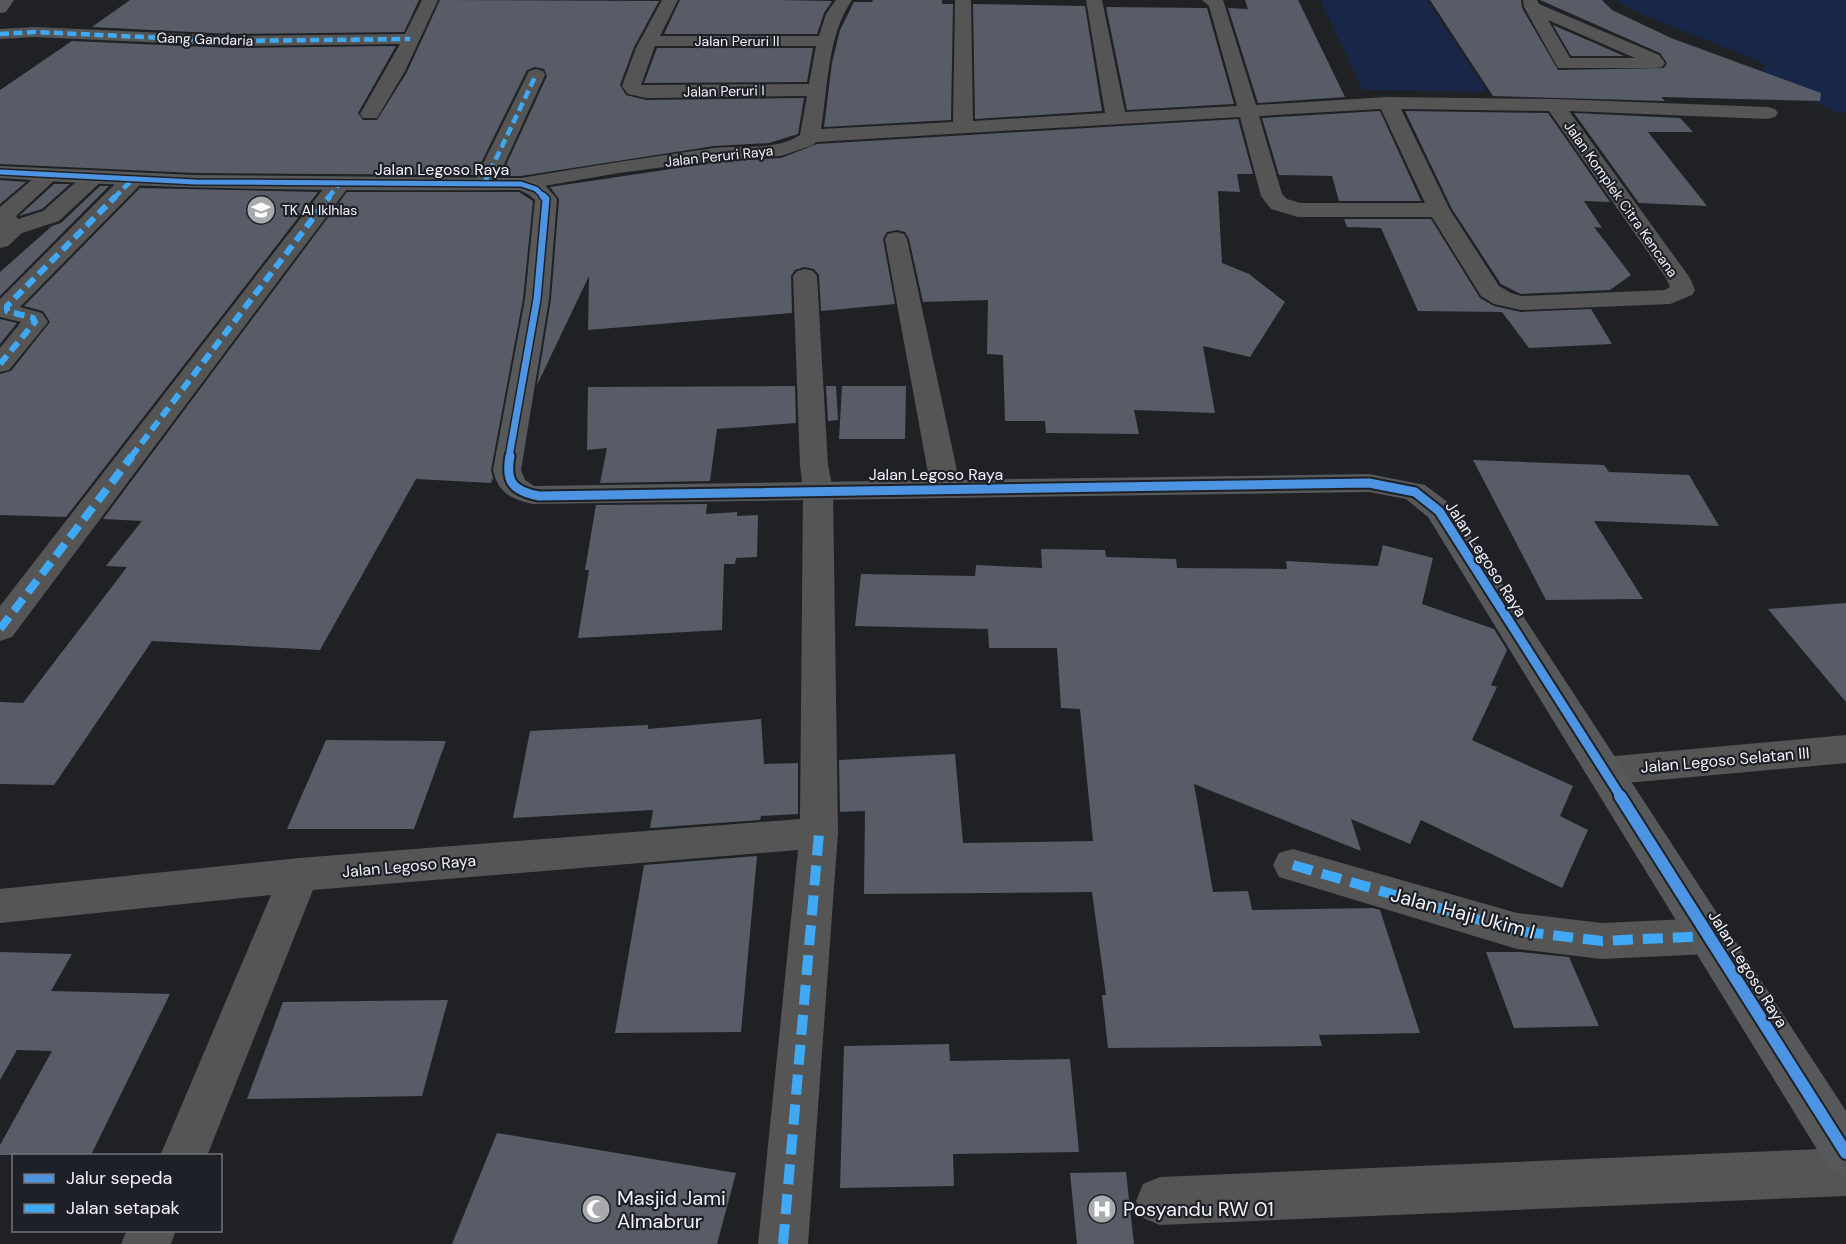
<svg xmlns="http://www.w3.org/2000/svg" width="1846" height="1244" font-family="'DM Sans',sans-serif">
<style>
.green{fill:#182747}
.building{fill:#575c67}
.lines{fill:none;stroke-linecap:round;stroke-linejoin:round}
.street{fill:#555556;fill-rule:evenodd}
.secondary{fill:#57585a;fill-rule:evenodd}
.quiet-far3{stroke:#3fa9f5;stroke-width:4.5;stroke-dasharray:9 4.5;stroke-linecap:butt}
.quiet-far2{stroke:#3fa9f5;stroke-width:6;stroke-dasharray:11 6;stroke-linecap:butt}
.quiet-far1{stroke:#3fa9f5;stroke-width:8;stroke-dasharray:15 8;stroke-linecap:butt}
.quiet{stroke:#3fa9f5;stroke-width:10;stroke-dasharray:20 10;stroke-linecap:butt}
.cycleway-far3-casing{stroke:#1d2026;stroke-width:8}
.cycleway-far2-casing{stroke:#1d2026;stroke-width:10}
.cycleway-far1-casing{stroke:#1d2026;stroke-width:13}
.cycleway-casing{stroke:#1d2026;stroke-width:16}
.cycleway-far3{stroke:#4d94e3;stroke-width:5}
.cycleway-far2{stroke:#4d94e3;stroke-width:7}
.cycleway-far1{stroke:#4d94e3;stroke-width:9}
.cycleway{stroke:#4d94e3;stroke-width:12}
.labels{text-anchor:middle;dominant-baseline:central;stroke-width:4.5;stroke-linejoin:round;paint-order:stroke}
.far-street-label{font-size:14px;fill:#f1f3f8;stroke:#1d2026}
.far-poi-label{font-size:14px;fill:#f1f3f8;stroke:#1d2026;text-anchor:start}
.street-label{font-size:16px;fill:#f1f3f8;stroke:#1d2026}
.near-street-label{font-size:20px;fill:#f1f3f8;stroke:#1d2026}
.near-poi-label{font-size:20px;fill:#f1f3f8;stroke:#1d2026;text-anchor:start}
</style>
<rect width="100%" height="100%" fill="#1f2124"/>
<g class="green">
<polygon points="1320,0 1427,0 1487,92 1363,90"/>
<polygon points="1615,0 1846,0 1846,111 1840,114 1760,74 1765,64 1632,10"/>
</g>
<g class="building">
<polygon points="130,0 419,0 404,32 231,34 92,27"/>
<polygon points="440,0 659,1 634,47 620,85 626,95 646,100 804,98 798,134 769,143 714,146 521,176 501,176 547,76 544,69 535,67 527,70 475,175 195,173 0,164 0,90 72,41 231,48 396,46 358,113 363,120 377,120 407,72"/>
<polygon points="680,0 778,0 832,1 824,13 817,34 664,34"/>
<polygon points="873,0 942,0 942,4 953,4 951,120 824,127 832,63 840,30 854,2 872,2"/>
<polygon points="1245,0 1298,0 1345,97 1258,103 1228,8 1248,9"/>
<polygon points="1430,0 1521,0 1522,8 1558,70 1664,68 1667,63 1660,53 1540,0 1602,0 1612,10 1671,38 1821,93 1820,101 1661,97 1665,101 1493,96"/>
<polygon points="973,4 1085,6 1102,111 975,119"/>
<polygon points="1106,7 1207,8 1234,104 1127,110"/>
<polygon points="1553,25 1624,56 1571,56"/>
<polygon points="657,48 813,48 807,82 644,83"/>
<polygon points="1380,111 1421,201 1339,201 1332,176 1279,175 1262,118"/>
<polygon points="1405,111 1548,113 1610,202 1584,201 1602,228 1594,227 1631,275 1610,290 1521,294 1501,284 1452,209"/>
<polygon points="1574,113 1680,118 1693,132 1648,132 1707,206 1639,203"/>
<polygon points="1238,119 1253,174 1237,174 1240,192 1218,191 1222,263 1249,274 1285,302 1250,357 1203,346 1215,413 1134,410 1139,434 1046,433 1045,421 1005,421 1003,355 987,354 988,300 923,302 909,239 905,232 897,230 887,232 883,239 895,304 821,311 819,275 814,269 804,267 795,270 791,276 792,313 588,330 589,276 537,385 551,299 559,199 550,187 718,162 781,158 817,144"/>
<polygon points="0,180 26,182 0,204"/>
<polygon points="54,184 70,184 42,209 19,216"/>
<polygon points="100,186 109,186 0,296 0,272 52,226 61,223"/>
<polygon points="140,188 318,192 66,517 0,515 0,374 11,371 50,322 43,311 24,306"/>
<polygon points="347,192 519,192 533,201 523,299 491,470 493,478 491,483 416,479 320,650 152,641 54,785 0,784 0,702 23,703 127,567 106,566 142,521 103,519"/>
<polygon points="1344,219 1431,219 1480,298 1494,306 1521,312 1591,309 1612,344 1529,348 1502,312 1418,311 1381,228 1347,227"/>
<polygon points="0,319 17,323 0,344"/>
<polygon points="795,386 796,423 717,429 710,481 600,483 607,448 587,450 588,387"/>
<polygon points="826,386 836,386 838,420 828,421"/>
<polygon points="842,386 906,386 905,439 839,439"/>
<polygon points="1473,460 1604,465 1609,472 1689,475 1719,526 1594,521 1643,599 1546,600"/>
<polygon points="707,504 706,514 737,512 737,516 758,515 757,557 736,558 735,564 724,564 722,630 578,638 589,570 585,570 596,505"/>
<polygon points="1383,545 1433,558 1422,604 1494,629 1507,650 1491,685 1497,687 1472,740 1573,786 1560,816 1588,830 1562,888 1421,820 1410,844 1351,819 1361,851 1194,784 1213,892 1248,891 1252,910 1373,908 1380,910 1420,1033 1319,1035 1322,1046 1108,1048 1102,995 1106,995 1092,892 864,894 865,811 840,812 839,760 955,754 963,843 1093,841 1080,709 1061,708 1057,648 989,648 988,629 855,626 861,574 975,576 976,565 1042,568 1041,549 1105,550 1106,557 1176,559 1177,568 1287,569 1286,561 1378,566"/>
<polygon points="1846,603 1846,702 1768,609"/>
<polygon points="761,719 764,764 798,763 798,814 761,816 760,820 650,828 653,810 513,818 530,731 648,725 648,729"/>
<polygon points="326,740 446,741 414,829 287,829"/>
<polygon points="757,856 741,1032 615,1033 644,865"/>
<polygon points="0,952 72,954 51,991 170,994 91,1155 0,1155 0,1145 52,1051 17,1050 0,1080"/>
<polygon points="1486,952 1520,952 1569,957 1599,1026 1514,1028"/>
<polygon points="448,1000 422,1096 247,1099 283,1002"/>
<polygon points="949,1044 950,1061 1070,1059 1079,1152 953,1154 954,1186 840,1188 844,1046"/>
<polygon points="497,1133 736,1173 717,1244 452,1244"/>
<polygon points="1126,1172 1134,1244 1077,1244 1070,1173"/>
</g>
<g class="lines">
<g class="street">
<polygon points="422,0 438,0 405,71 377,118 363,118 360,114 400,44 231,46 35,37 0,39 0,29 35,27 231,36 405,34"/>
<path d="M662,0H678L660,36H819L826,14L836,0H852C827,36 828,88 821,129L953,122L955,0H971L973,121L1105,113L1086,0H1102L1125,112L1237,106L1209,6L1202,0H1223L1256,105L1388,97L1555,99L1768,107L1775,109L1778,113L1775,117L1768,119L1569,111L1690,278L1695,290L1692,295L1670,304L1521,310L1494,304L1481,296L1432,217H1298L1271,209L1261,196L1240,117L816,142L813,145L781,156L718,160L619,173L521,190L513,189L510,184L513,179L521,178C585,167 649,157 714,148C741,145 776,151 800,135L807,96L646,98L628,94L622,86L636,48ZM655,46H816L809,84L641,85ZM1381,109L1425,203H1300L1287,199L1282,194L1259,116ZM1401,109L1549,111L1666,278L1670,287L1665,290L1521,296L1511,293L1499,286L1450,210Z"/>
<path d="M1523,0H1537L1539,4L1659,55L1665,63L1662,67L1656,68H1558L1524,7ZM1548,20L1635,58H1570Z"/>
<polygon points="536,69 543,71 545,75 495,184 492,189 484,190 476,189 473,184 527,75 529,71"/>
<polygon points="49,169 56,171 60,175 16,216 18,219 43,211 86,173 94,172 102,173 105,178 59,221 22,233 8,246 0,248 0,207 42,171"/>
<polygon points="132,174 140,175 143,180 140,185 20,307 42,313 48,322 9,370 0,372 0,348 21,322 0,317 0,299 124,175"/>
<polygon points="339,178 347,179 350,184 347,189 12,637 0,641 0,606 331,179"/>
<polygon points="896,232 904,234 907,239 961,489 956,495 946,498 936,495 931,489 885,239 888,234"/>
<polygon points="805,269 813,271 817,276 828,465 833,490 838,833 808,1244 758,1244 798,850 313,890 207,1156 160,1156 271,895 0,923 0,889 299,858 800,819 803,490 800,465 793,276 797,271"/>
<polygon points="1846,735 1846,763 1604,785 1591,781 1586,771 1591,761 1604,757"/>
<polygon points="1293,849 1517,913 1602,923 1709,918 1724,923 1730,936 1724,949 1709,954 1602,959 1517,949 1279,877 1273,865 1279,853"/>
<polygon points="1846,1148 1846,1196 1160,1225 1143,1218 1136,1201 1143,1184 1160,1177"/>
<polygon points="127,1230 176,1230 171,1244 121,1244"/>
</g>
<g class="secondary">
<polygon points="0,0 14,0 6,12 0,13"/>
<path d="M0,166L195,175L521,178L544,184L557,199L549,299L521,470L525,480L534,486L1369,474L1425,485L1450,504L1846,1111V1176L1829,1169L1428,517L1406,499L1369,492L533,504C511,499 498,493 493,470L525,299L535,200L528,194L519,190C346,191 173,190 0,178Z"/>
</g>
<g class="quiet-far3">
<polyline points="0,34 35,32 231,41 410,39"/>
<polyline points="484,184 536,75"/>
<polyline points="114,198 132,180"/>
<polyline points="328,198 339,184"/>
</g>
<g class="quiet-far2">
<polyline points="0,364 35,322 33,318 7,311 7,306 116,196"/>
<polyline points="131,457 330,196"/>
</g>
<polyline class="quiet-far1" points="0,629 132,456"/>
<g class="quiet">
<polyline points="1293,865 1517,931 1602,941 1709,936"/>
<polyline points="783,1244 819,833"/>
</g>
<g class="cycleway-far3-casing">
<polyline id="cycleway-far3" points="0,172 195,182 521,184 536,189 545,198"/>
</g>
<g class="cycleway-far2-casing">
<polyline id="cycleway-far2" points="509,457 537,299 546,199 543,196"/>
</g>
<g class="cycleway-far1-casing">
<path id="cycleway-far1" d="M510,456C505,482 513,491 539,496L1369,483L1415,492L1439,511L1621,797"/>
</g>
<g class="cycleway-casing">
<polyline id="cycleway" points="1620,796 1846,1153"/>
</g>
<use href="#cycleway-far3" class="cycleway-far3"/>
<use href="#cycleway-far2" class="cycleway-far2"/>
<use href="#cycleway-far1" class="cycleway-far1"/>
<use href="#cycleway" class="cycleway"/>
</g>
<defs>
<g id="school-disc" transform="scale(1.5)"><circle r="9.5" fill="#a8aaae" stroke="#1d2026"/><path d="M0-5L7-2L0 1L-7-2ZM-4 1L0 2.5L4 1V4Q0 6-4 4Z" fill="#fff"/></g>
<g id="mosque-disc" transform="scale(1.5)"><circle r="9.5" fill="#a8aaae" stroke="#1d2026"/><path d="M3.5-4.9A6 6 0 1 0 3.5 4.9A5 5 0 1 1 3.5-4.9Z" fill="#fff"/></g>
<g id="hospital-disc" transform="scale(1.5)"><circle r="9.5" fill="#a8aaae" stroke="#1d2026"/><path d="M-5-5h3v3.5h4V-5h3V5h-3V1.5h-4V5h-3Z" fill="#fff"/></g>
</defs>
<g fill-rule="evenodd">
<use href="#school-disc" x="261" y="210"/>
<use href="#mosque-disc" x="596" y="1209"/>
<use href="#hospital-disc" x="1102" y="1209"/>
</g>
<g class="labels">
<g class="far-street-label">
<text transform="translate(205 39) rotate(2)">Gang Gandaria</text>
<text x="737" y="41">Jalan Peruri II</text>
<text transform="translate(724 91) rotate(-1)">Jalan Peruri I</text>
<text transform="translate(719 156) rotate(-6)">Jalan Peruri Raya</text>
<text transform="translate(1621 199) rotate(55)">Jalan Komplek Citra Kencana</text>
</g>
<g class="far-poi-label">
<text x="282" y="210">TK Al Iklhlas</text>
</g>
<g class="street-label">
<text x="442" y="169">Jalan Legoso Raya</text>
<text x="936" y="474">Jalan Legoso Raya</text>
<text transform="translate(1486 559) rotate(57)">Jalan Legoso Raya</text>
<text transform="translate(1725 760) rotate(-5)">Jalan Legoso Selatan III</text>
<text transform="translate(409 866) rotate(-5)">Jalan Legoso Raya</text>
<text transform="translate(1748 969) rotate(58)">Jalan Legoso Raya</text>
</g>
<g class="near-street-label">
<text transform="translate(1463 913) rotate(15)">Jalan Haji Ukim I</text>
</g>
<g class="near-poi-label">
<text x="617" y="1198">Masjid Jami<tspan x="617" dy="23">Almabrur</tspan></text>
<text x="1123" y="1209">Posyandu RW 01</text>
</g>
</g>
<rect x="12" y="1154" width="210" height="78" fill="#1d2026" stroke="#72747a" stroke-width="1.5"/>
<rect x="24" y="1174" width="30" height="9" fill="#4d94e3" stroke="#72747a" stroke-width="1.5"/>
<text x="66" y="1184" font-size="18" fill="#f1f3f8">Jalur sepeda</text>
<rect x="24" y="1204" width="30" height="9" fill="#3fa9f5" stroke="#72747a" stroke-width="1.5"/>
<text x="66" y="1214" font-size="18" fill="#f1f3f8">Jalan setapak</text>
</svg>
